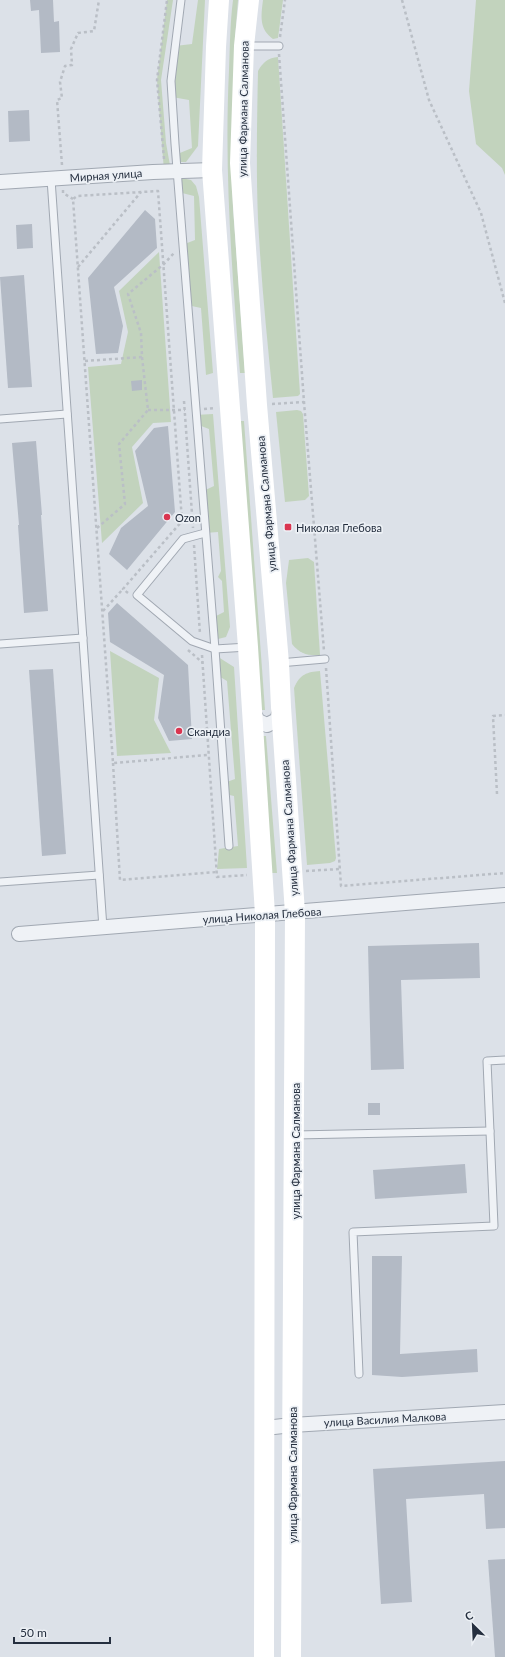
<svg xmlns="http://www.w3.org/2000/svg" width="505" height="1657" font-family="Lato,sans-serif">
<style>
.green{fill:#c2d3bd}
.building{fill:#b3bac5}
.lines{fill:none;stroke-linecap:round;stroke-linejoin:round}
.lane-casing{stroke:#a1a8b2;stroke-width:9}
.street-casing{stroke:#a1a8b2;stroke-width:16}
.path{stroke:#babfc6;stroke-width:2.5;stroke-dasharray:3 3;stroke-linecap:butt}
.lane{stroke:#eff2f6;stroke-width:7}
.street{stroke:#eff2f6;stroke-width:14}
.secondary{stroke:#fff;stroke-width:20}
.poi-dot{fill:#da3550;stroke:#ecf0f5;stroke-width:1.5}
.labels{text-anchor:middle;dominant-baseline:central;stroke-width:3.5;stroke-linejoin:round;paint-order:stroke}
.street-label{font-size:11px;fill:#252f3f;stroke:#ecf0f5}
.poi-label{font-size:11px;fill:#252f3f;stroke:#ecf0f5;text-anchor:start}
</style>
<rect width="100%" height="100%" fill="#dce1e8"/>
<g class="green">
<polygon points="167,0 173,0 161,80 166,143 171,171 164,171 157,80"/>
<polygon points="198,0 205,0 198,146 186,162 176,162 175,155 192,148 189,100 172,97 175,46 192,44"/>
<path d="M233,0H238L235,38L232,171L233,208L245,373H240C232,272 224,171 229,70C230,47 230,23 233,0Z"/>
<path d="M263,0H283L278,38L273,39C259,29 261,16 263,0Z"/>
<polygon points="476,0 505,0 505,175 502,168 476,144 469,91"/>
<path d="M278,57L300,394L298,396L273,398C267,339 261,279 258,219C256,170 257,120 258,71C263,62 268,58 278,57Z"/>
<polygon points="177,177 191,180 196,186 199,197 213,373 206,375 201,308 187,305 182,245 195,240 194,196 178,192"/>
<polygon points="159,252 171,422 153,423 132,447 143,503 102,543 88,367 121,364 128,332 119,291"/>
<polygon points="297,410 301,411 303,414 309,496 305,500 285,502 276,412"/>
<polygon points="213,414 230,627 226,637 214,640 212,618 224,612 222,581 218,577 221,571 218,532 205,533 201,492 214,486 209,429 196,424 195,415"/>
<polygon points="238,421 244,421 265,710 259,710"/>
<path d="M308,558L314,562L320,655C308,656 300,654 292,644L286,583L289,560Z"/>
<polygon points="110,651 159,678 154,720 171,753 117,756"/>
<polygon points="215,655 234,667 247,868 217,869 219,849 238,846 234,796 225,794 224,783 235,779 227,681 217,675"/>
<path d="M320,671L336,858L335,861L330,863L307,865L294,688C300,674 307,672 320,671Z"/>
<polygon points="262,736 266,736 277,873 270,873"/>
</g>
<g class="building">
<polygon points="30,0 53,0 54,22 59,21 60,52 41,53 39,10 31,11"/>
<polygon points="29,110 30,141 9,142 8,111"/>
<polygon points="145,210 155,219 157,248 114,287 123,326 118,353 96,354 88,278"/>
<polygon points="32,224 33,248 17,249 16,225"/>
<polygon points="24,275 32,387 8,388 0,277"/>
<polygon points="142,380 142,390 132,391 131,381"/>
<polygon points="168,426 175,512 127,570 109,554 121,528 148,506 135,451 154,428"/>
<polygon points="36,441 42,515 41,515 48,611 24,613 18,525 19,525 12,443"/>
<polygon points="117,603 188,665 192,739 169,741 158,718 164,675 110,642 108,613"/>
<polygon points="53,669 66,854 42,856 29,670"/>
<polygon points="479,943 480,978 401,980 404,1069 371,1070 368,946"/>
<rect x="368" y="1103" width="12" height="12"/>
<polygon points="465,1164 467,1193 375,1199 373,1170"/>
<polygon points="372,1256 402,1256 400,1354 477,1349 478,1372 402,1377 372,1375"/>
<polygon points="505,1461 505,1528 486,1529 484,1494 406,1499 412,1602 381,1604 373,1469"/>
<polygon points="505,1559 505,1657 495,1657 488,1560"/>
</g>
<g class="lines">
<g class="lane-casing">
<g id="lane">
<polyline points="181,0 171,81 175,144 215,649 229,846"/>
<polyline points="244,46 279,46"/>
<polyline points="51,179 103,928"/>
<polyline points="0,419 67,414"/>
<polyline points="205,533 183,539 137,595 192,641 215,649 248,647"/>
<polyline points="0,644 83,638"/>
<polyline points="279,663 325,659"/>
<polyline points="0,882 99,875"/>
<polyline points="295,1135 490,1131"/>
<polyline points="359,1374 353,1232 494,1226 487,1061 505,1060"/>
</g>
</g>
<g class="street-casing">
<g id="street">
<polyline points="0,182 153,172 212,170"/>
<polyline points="252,710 258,721 267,725 277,720 281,707"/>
<polyline points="19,934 505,895"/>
<polyline points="265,1428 292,1425 505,1412"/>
</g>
</g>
<g class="path">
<polyline points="402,0 429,100 481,213 505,303"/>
<polyline points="280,37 285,0"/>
<polyline points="279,54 304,402 324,651"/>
<polyline points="164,159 157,80 167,0"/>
<polyline points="62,165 57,100 62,98 60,82 65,66 72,65 71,49 78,33 94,31 99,0"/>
<polyline points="63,190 63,193 73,199"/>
<polyline points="78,267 141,192"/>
<polyline points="85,361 142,357 141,333 128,294 164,264 174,253"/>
<polyline points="184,401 193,528"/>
<polyline points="272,404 304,402"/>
<polyline points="204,409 215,408"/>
<polyline points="148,410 185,410"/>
<polyline points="97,528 125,504 119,444 148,410 142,357"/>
<polyline points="194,545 200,634"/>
<polyline points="128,593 123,589 182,521 158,191 77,196 73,199 113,763 208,755"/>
<polyline points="103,611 123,589"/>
<polyline points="188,650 203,663"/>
<polyline points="202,655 217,877 247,875"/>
<polyline points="326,668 341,886 505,873"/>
<polyline points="113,763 120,880 217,872"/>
<polyline points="497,794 493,716 505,715"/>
<polyline points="306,871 340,869"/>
</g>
<use href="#lane" class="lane"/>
<use href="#street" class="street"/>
<g class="secondary">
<polyline points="219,0 216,47 212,170 248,647 265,914 264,1657"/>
<polyline points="249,0 244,46 240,163 257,405 279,663 281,707 295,913 291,1657"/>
</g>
</g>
<g class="poi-dot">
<circle cx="167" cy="517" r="4"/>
<rect x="284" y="523" width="8" height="8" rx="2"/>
<circle cx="179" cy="731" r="4"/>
</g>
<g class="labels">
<g class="street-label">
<text transform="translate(243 109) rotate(-89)">улица Фармана Салманова</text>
<text transform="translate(106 175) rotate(-4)">Мирная улица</text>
<text transform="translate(266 504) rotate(-95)">улица Фармана Салманова</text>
<text transform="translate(289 828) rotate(-94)">улица Фармана Салманова</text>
<text transform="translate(262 915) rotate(-4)">улица Николая Глебова</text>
<text transform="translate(295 1151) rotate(-90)">улица Фармана Салманова</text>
<text transform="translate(385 1419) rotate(-3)">улица Василия Малкова</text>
<text transform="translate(292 1475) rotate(-90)">улица Фармана Салманова</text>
</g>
<g class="poi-label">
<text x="175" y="517">Ozon</text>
<text x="296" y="527">Николая Глебова</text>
<text x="187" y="731">Скандиа</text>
</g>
</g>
<g transform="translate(473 1625) rotate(336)" stroke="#ecf0f5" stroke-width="3" paint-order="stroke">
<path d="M0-3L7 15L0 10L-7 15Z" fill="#252f3f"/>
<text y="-6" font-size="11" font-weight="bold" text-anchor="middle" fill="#252f3f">С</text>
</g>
<path d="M14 1637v6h96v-6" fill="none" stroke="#252f3f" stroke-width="2"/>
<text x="20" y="1637" font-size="12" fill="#252f3f" stroke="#ecf0f5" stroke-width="3" paint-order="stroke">50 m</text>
</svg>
